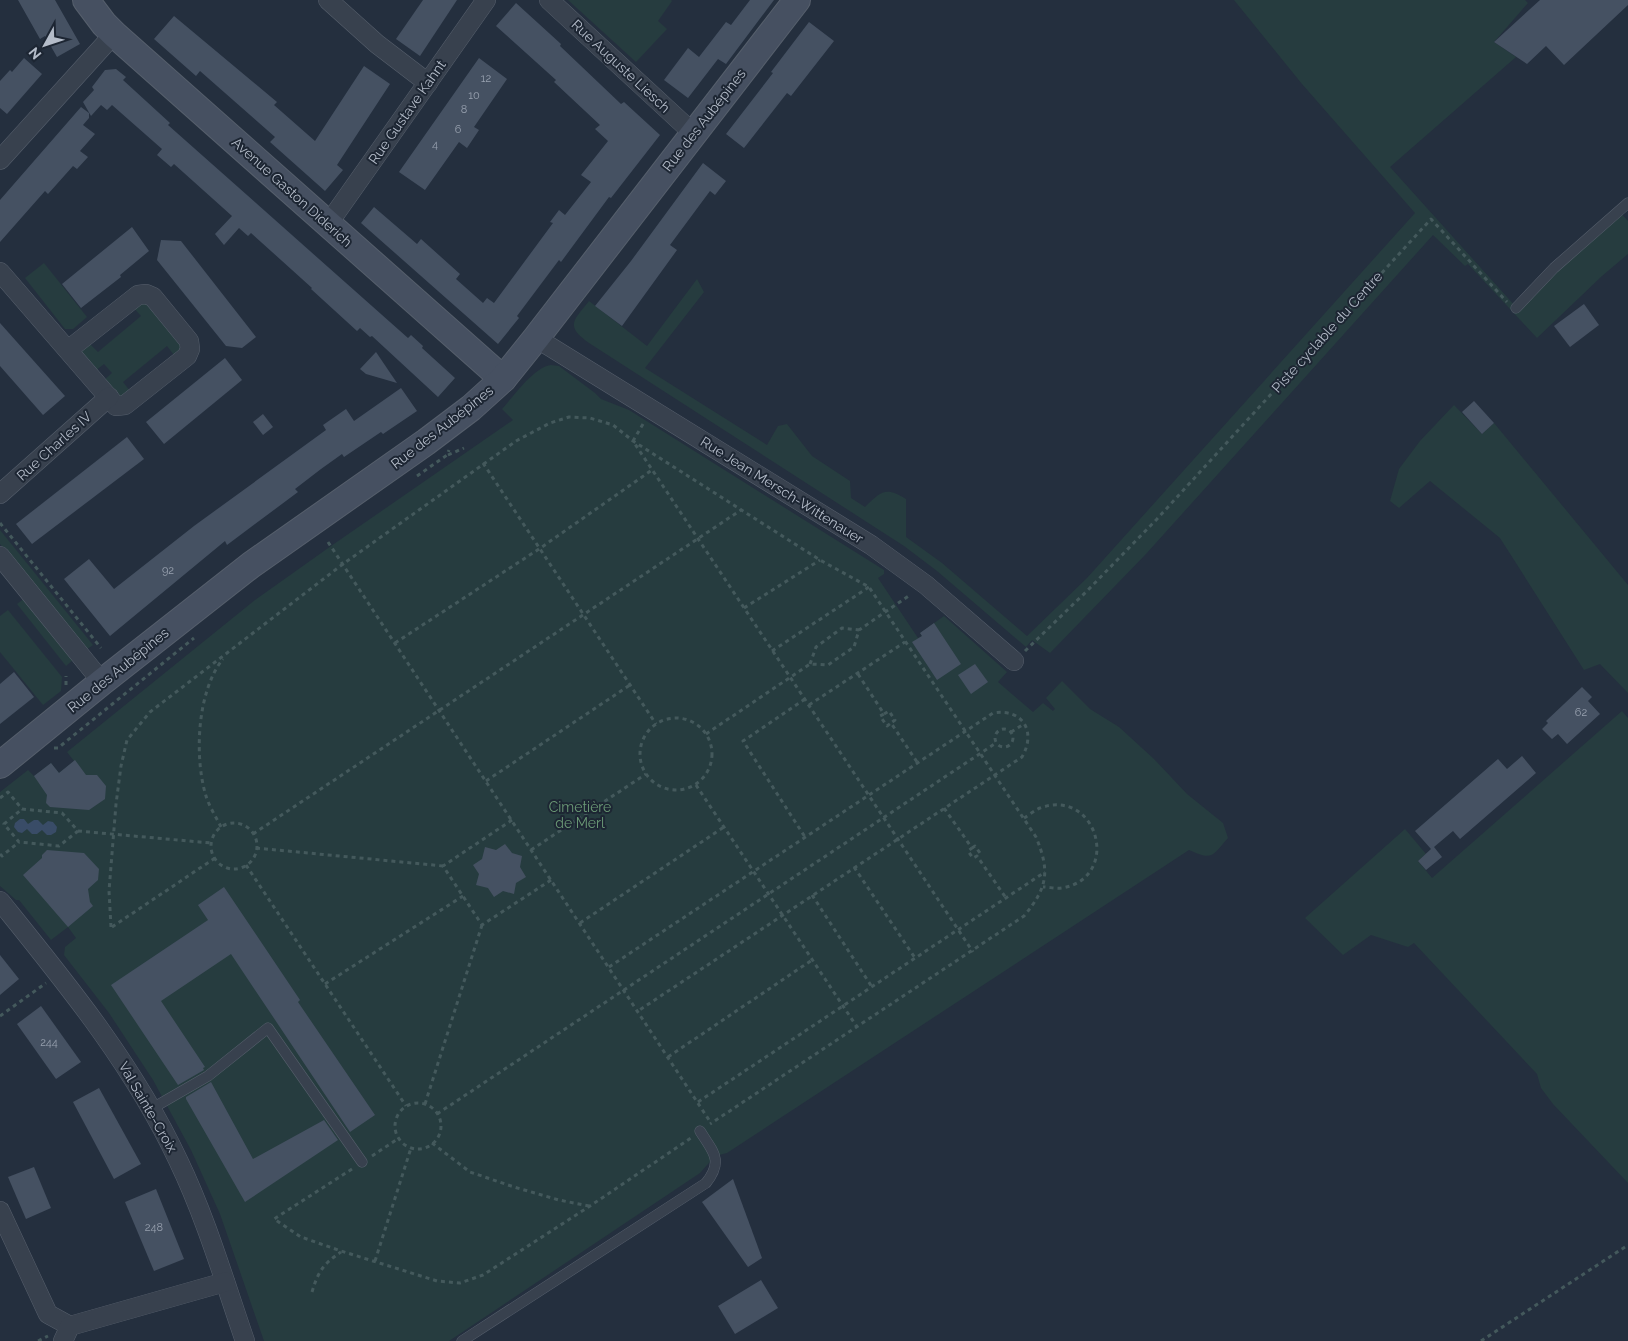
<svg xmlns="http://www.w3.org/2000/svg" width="1628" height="1341" font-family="Raleway,sans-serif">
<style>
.green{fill:#263c3f}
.water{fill:#394c67}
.building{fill:#455162}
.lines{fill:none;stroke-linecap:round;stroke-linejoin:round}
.lane-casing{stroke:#565f6c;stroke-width:11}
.street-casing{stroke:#565f6c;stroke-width:20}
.secondary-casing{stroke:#565f6c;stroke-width:28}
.path{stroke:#44595c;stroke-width:3;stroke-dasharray:4 4;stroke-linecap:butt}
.lane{stroke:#38414e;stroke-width:10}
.street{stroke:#38414e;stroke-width:19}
.secondary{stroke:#465061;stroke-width:26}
.labels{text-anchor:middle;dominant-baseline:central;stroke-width:4;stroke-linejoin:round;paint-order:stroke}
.number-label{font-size:11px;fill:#98a1af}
.street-label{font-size:14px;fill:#b4bcc9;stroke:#1d2633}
.park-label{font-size:14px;fill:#6b9a76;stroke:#1d2633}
</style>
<rect width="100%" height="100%" fill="#242f3e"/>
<g class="green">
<polygon points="568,0 671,0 672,1 658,21 667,29 636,62"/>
<path d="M1234,0H1525L1528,3L1494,42L1516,57L1390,167L1516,307L1619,211L1628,221V254L1602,276L1537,338L1468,264L1465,266L1433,235L1146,554L1050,653L1032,640L1026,647L937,571L904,546L589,343C565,326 573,321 589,301L647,346L697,279L704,292L645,368L767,445L778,426L787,424L812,456L850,481L851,498L865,507C881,492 885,486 906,499V537L942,563L1027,636L1087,578L1415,213L1302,84Z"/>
<polygon points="44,263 87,317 73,329 65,329 25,278"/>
<polygon points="146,302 181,342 181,348 174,355 167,346 123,382 130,391 123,397 116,395 103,381 112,373 104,364 95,371 82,356 82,350 89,343 98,352 141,316 133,307"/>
<path d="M551,365L559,366L595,393L601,399L629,410L884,570V574L878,578L918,638L922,636L920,633L944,616L1007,672L998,682L1033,712L1043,703L1053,711L1055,709L1046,698L1062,681L1090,709L1119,727L1154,759L1187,794L1223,823L1228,838C1212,856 1213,861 1189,850L727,1153L715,1156L700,1173L449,1341H264L220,1214L191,1150L153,1080L109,1013L64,955L65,947L76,938L68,927L51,940L19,900H16L0,886V792L28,770L34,776L51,763L59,773L74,761L67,752L255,600L331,546L513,420L502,409C514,396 534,367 551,365Z"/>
<polygon points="1454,405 1482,434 1494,423 1628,585 1628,693 1600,664 1584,670 1500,538 1430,481 1399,508 1390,501 1399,469 1420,441"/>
<polygon points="0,530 93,645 86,650 0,544"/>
<polygon points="25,598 74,659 66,666 17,604"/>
<polygon points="8,610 62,677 61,691 43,705 0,652 0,616"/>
<polygon points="1622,711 1628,718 1628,1183 1553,1104 1541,1088 1537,1074 1414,943 1408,947 1371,935 1343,955 1305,918 1405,829 1426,854 1418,861 1432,878"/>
</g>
<polygon class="water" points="20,819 24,819 28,824 34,820 38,820 43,825 48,821 53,822 57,827 56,832 51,835 47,835 42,830 37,834 32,834 27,829 22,833 18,832 14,827 15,823"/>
<g class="building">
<polygon points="18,0 55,0 80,44 57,57 45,36 40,39"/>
<polygon points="423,0 457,0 420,56 396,39"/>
<polygon points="750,0 774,0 726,64 718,59 688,98 664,80 688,48 699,57 726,22 731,25"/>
<polygon points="1540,0 1628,0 1628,5 1564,65 1546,46 1527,64 1494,42"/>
<polygon points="516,3 561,44 560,46 621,104 624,102 660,135 611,198 609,197 561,262 559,260 517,316 519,318 498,344 361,223 374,207 417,244 421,239 460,274 456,279 483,303 487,298 494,303 553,223 550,222 559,210 565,215 591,182 581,175 608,141 595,129 600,125 554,82 556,80 496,26"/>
<polygon points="174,16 277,102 274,105 315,141 364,66 390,84 337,165 343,170 325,191 270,142 275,137 200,71 196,76 154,39"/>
<polygon points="809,22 834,41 791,96 787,93 744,148 726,134 773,73 771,72"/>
<polygon points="24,58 42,74 7,114 0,108 0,81 10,70 12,72"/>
<polygon points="479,58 507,79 474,127 479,130 467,148 459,142 425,190 399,172"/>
<polygon points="116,69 126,77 123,80 170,123 168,125 408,338 411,335 423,346 422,348 455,378 438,397 372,336 370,337 360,328 357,331 311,289 312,288 251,233 248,236 239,228 224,245 215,234 232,216 174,164 171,167 157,155 162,149 112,105 107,110 101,105 91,116 83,102 94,90 92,87 105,70"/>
<polygon points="81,107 89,113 89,118 83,125 95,134 80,151 88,157 77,169 73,166 48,194 45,191 0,242 0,200"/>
<polygon points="703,163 726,181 715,195 710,191 670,245 677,250 622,326 595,306 631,261"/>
<polygon points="132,227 149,251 120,275 121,277 81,308 62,284"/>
<polygon points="161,240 181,241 256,337 242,348 226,346 157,260"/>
<polygon points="1584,304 1599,325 1570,347 1554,326"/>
<polygon points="0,323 65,396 43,415 0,366"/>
<polygon points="376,352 397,383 366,374 360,369"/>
<polygon points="225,358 242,380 164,444 146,422"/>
<polygon points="401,388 417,411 383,434 381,432 344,457 342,454 321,469 295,489 298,492 227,545 225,541 110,636 64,579 89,559 114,589 194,526 326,430 323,425 346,409 354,421"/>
<polygon points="1474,401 1494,423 1482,434 1462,412"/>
<polygon points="263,414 273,427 263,435 253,422"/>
<polygon points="127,437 144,459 32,544 16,524"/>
<polygon points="934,623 961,664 937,680 912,642 922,636 920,633"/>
<polygon points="975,664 988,682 971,694 958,675"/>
<polygon points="14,672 34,697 0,724 0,684"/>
<polygon points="1582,687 1592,697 1588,701 1600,714 1567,744 1558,734 1552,739 1542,729 1548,723 1546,721"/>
<polygon points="1522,756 1536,773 1460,839 1453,831 1434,847 1442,857 1426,870 1418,861 1431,849 1415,831 1498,759 1507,769"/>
<polygon points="75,760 86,775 97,775 106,786 105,799 89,810 50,807 46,803 47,795 34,776 51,763 59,773"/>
<polygon points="505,844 512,853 522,856 520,867 526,877 516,883 514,894 503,891 494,897 488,888 476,885 479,874 473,865 482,859 485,847 496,850"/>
<polygon points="47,850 84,853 99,869 98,880 88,889 90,902 93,906 68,927 23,875 42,858 42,855"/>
<polygon points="224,887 300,1000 298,1002 375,1115 350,1132 231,954 161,1001 205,1067 203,1068 204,1070 178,1085 111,985 208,920 198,905"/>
<polygon points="0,955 19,979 0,995"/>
<polygon points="41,1006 81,1062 56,1079 17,1024"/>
<polygon points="211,1082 253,1159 324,1120 338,1140 245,1202 186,1099 186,1097"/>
<polygon points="99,1088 141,1164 114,1179 73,1102"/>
<polygon points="34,1167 51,1208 26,1219 8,1177"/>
<polygon points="733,1179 762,1258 748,1267 702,1202"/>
<polygon points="156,1189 184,1259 154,1271 125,1202"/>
<polygon points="761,1280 778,1308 735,1334 718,1306"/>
</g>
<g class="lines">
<g class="lane-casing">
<g id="lane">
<polyline points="1516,308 1554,268 1628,203"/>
<polyline points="151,1109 208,1076 268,1028 362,1162"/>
<path d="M462,1341L706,1183C724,1160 713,1152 700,1131"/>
</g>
</g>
<g class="street-casing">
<g id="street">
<polyline points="328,0 377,44 428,83"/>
<polyline points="549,0 693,133"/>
<polyline points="0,160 114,34"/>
<polyline points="328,224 486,0"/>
<polyline points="0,272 116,406 125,405 187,356 190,349 189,341 153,297 146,294 138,295 68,350"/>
<polyline points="536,338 871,545 926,585 1014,661"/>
<polyline points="0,494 109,397"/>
<polyline points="0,556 102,682"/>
<path d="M0,901C66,983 133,1064 178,1160C206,1218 224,1280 245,1341"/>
<polyline points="0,1211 48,1314 70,1326"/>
<polyline points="63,1341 70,1326 225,1282"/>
</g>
</g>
<g class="secondary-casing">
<g id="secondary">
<polyline points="86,0 104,24 114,34 503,379"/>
<polyline points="0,765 102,682 251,565 426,442 471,408 503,379 536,338 797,0"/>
</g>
</g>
<g class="path">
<polyline points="643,424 633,441 973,952"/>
<polyline points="448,455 464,448"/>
<polyline points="483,463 656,724"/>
<polyline points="417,476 447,455 449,450"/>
<polyline points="0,523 101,648"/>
<polyline points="328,542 711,1123"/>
<polyline points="744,608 820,560"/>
<polyline points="395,643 539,549 652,470"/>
<polyline points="772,651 869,587"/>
<polyline points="1025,651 1088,590 1157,519 1431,219 1507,302"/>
<polyline points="810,664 816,647 842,628 859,630"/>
<polyline points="858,674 884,714 880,716 887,726 891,723 917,762"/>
<polyline points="66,685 66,676"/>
<polyline points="805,699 743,741 805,837"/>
<polyline points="809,705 905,642"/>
<polyline points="884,714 889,711 895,720 891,723"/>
<circle cx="676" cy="754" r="36"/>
<circle cx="1004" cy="738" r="9"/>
<polyline points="1011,732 1024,724"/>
<polyline points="706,734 810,664 828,665 854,647 859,630 910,595"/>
<polyline points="54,748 58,748 194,638"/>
<polyline points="486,781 630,685"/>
<polyline points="696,785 857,1027"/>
<polyline points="0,798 8,792 22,809 62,813 78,831 59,846 19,842 4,824 22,809"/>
<polyline points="944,808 972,848 968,851 973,858 977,856 1006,898"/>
<path d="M1024,818C1029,815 1035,810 1040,808C1098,787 1122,878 1062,888C1056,889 1049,887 1043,887"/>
<polyline points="512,820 443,866 482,925 551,880"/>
<circle cx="234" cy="846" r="23"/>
<path d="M221,827C216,817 209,806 206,796C194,757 197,691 223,659"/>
<polyline points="78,831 211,843"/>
<polyline points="253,834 741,510"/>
<polyline points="256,848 443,866"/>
<polyline points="972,848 975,846 980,853 977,856"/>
<polyline points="531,850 646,774"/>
<polyline points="0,854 2,856 19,842"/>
<polyline points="246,865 406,1106"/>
<polyline points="854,867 915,958"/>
<polyline points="812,895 872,987"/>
<polyline points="580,923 724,827"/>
<path d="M111,927L109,891L116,804L121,766L127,740L150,712L343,564L516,441L550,423L569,417L590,418L613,425L633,441L820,560L869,587L1036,837C1050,871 1048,887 1024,916L710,1124"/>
<polyline points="112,927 215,858"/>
<path d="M609,967L993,713C1022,708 1037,731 1022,757L638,1011"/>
<polyline points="325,984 463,896"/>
<polyline points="0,1016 46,983"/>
<polyline points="668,1057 812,960"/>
<polyline points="698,1102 1045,872"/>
<circle cx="418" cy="1126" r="23"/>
<polyline points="425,1104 482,925"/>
<polyline points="437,1114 996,743"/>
<polyline points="432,1143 470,1172 514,1187 559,1200 589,1206"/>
<polyline points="372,1156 399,1138"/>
<polyline points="352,1169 274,1219 301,1237 341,1251 437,1281 460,1283 483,1275 590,1206 691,1138"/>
<polyline points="375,1261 411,1148"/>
<path d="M312,1292C318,1272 323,1264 341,1252"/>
<polyline points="38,1341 48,1336"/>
<polyline points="1481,1341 1628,1245"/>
</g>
<use href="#lane" class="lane"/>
<use href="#street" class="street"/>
<use href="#secondary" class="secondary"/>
</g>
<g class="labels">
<g class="number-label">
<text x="486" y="78">12</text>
<text x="474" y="95">10</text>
<text x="464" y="109">8</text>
<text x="458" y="129">6</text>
<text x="435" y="144">4</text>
<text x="168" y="570">92</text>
<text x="1581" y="712">62</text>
<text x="49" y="1042">244</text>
<text x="154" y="1227">248</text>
</g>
<g class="street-label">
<text transform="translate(621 66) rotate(43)">Rue Auguste Liesch</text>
<text transform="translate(407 112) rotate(-55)">Rue Gustave Kahnt</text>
<text transform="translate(704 120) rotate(-52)">Rue des Aubépines</text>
<text transform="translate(292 192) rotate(42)">Avenue Gaston Diderich</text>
<text transform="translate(1327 332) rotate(-48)">Piste cyclable du Centre</text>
<text transform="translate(442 427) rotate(-38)">Rue des Aubépines</text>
<text transform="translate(54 446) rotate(-42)">Rue Charles IV</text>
<text transform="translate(782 490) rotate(32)">Rue Jean Mersch-Wittenauer</text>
<text transform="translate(118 670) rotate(-39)">Rue des Aubépines</text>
<text transform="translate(148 1107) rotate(60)">Val Sainte-Croix</text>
</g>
<g class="park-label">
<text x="580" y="807">Cimetière<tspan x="580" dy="16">de Merl</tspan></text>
</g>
</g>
<g transform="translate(45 45) rotate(230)" stroke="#1d2633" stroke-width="4" paint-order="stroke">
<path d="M0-4L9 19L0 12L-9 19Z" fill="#b4bcc9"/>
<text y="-8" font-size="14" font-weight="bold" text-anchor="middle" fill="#b4bcc9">N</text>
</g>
</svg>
